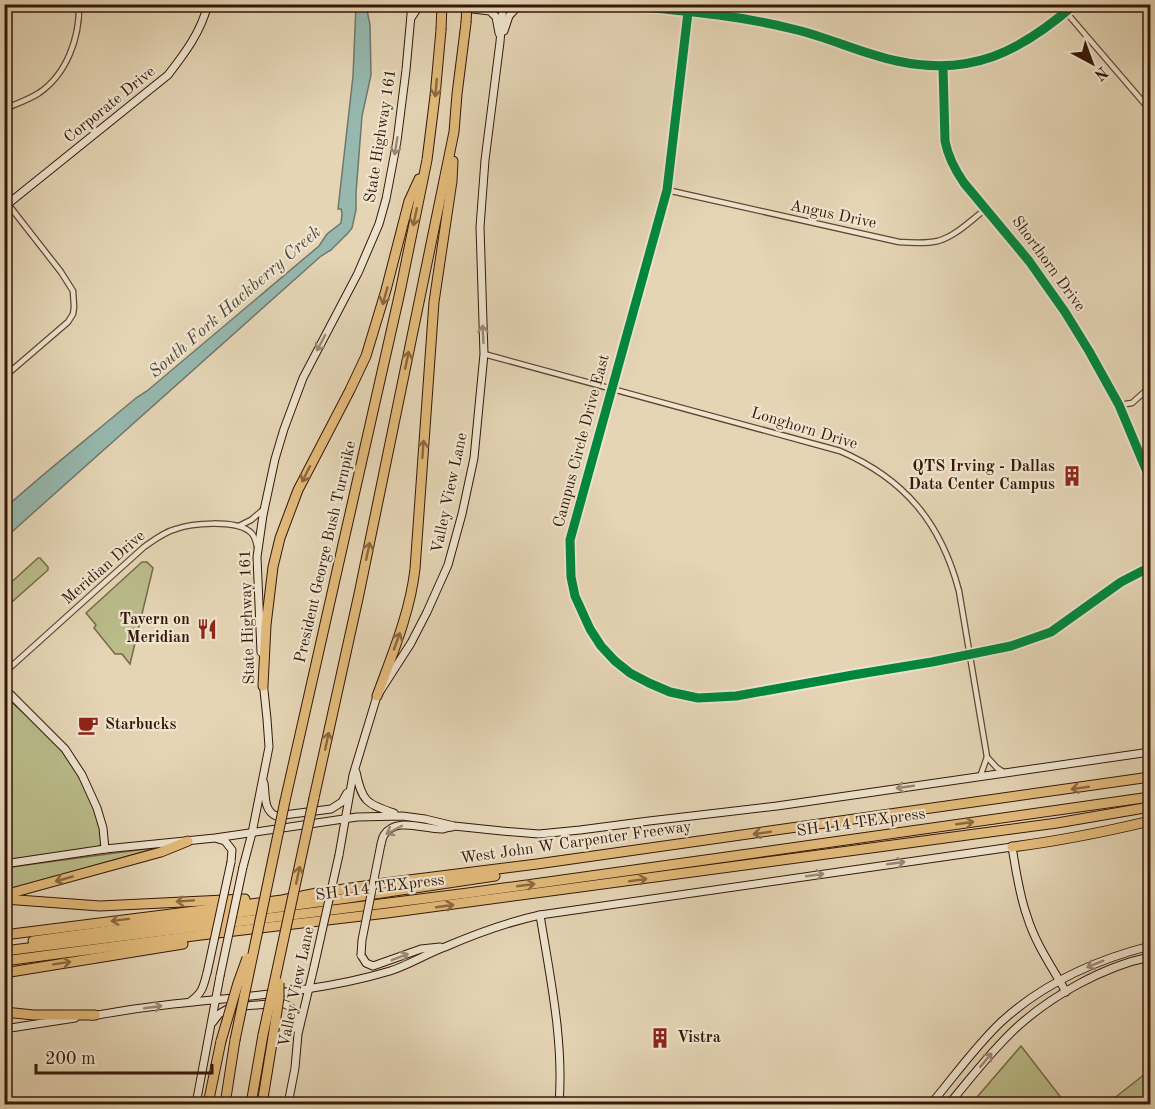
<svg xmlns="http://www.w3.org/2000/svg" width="1155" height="1109" font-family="'Old Standard TT',serif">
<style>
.green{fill:#babc8a;stroke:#786a48;stroke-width:1.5}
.water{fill:#96b8af;stroke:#6f786c;stroke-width:1.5}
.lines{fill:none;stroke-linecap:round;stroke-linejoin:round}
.street-casing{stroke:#614632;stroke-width:7}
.secondary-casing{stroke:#351707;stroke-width:9}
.highway-casing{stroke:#351707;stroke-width:11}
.street{stroke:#eee4cf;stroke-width:4.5}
.secondary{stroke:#eee4cf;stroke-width:7}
.highway{stroke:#e2ba7a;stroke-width:9}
.secondary-bridge-casing{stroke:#351707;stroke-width:9;stroke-linecap:butt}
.highway-bridge-casing{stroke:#351707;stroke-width:11;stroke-linecap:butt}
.secondary-bridge{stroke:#eee4cf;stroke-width:7}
.highway-bridge{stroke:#e2ba7a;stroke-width:9}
.cycleway-casing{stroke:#eee4cf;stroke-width:13}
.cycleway{stroke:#00873e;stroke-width:9}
.oneway{stroke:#8c6840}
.oneway2{stroke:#9b8875}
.labels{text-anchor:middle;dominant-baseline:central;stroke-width:4.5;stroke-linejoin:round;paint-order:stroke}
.street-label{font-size:16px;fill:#351707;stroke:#eee4cf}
.poi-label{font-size:16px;font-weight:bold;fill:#351707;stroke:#eee4cf;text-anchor:end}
.water-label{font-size:18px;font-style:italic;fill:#524739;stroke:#eee4cf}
</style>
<rect width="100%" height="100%" fill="#e5d5b5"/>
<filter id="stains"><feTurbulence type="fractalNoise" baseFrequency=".00333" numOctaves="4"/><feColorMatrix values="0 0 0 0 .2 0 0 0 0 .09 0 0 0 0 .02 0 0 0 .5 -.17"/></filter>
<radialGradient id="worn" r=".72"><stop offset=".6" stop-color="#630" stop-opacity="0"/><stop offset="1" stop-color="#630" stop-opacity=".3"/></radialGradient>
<g class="green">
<polygon points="38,558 40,558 48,567 48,570 5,608 5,588"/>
<polygon points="142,562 147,562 153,568 130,664 122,654 115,654 94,628 96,625 86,613"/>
<path d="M4,695C17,708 32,719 45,732C73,760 98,804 102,842L99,847L5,861Z"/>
<polygon points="160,847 5,891 4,868"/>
<polygon points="1021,1046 1066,1104 971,1104"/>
<polygon points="1150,1070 1150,1104 1107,1104"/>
</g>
<path class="water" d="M356,5H366L370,25L371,75L362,116L356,193V210L352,228L348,233L331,250L321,256L5,538V508C47,470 92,435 136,398L147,391L319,246L327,234L341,223L342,213L341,209H338L353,76Z"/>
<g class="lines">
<g class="street-casing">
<g id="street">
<polyline points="1059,4 1150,110"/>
<path d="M4,109C16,104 28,100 39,93C67,74 80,37 79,4"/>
<path d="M667,190L899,242C912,243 925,244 938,241C956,236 971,220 986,209"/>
<polyline points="4,199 61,272 73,291 74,307 73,314 68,322 4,377"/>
<path d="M484,354L840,451C905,479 941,523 959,591L987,757L980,777"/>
<polyline points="1119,405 1132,403 1150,387"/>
<polyline points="239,526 251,520 264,509"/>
<path d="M4,673L144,547C154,540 164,532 176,529C192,523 234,520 249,531C254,534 256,541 257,547"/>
<polyline points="987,757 997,768 1005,773"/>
</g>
</g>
<g class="secondary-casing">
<g id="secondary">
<polyline points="430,4 490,11 496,17 499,33"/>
<path d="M612,4C673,10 736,14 797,30C830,38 863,54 897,61C971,77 1020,52 1075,4"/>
<polyline points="688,12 667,190 570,540 571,577 575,596 590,629 601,646 615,661 630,673 649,683 670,692 698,698 736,696 853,675 932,662 1011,646 1051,632 1121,582 1150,567"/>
<polyline points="411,18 417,9 426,4"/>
<polyline points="504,31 509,16 520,4"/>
<path d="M943,67L945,141C948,157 955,170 964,183L1029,261L1065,312L1089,351L1119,405L1150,479"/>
<path d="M4,207L168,75C185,53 201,32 208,4"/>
<polyline points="261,652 257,557 263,515 275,459 284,429 303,378 358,273 379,224 386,199 397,141 406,70 412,4"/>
<polyline points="4,688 65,749 82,775 97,808 103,828 105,849"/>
<path d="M356,772C362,801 366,804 394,813"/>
<path d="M264,783C266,795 263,810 276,816L331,809L342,802L347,793"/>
<polyline points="218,839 225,841 232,850 231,862"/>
<path d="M381,844C382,841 382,838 384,835C396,816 425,830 443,829C446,828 449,827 452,827"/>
<polyline points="339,855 353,775 377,696 411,643 427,612 448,565 462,514 474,458 484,354 480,227 485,160 500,42 503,4"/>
<polyline points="4,864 105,849 215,838 357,817 402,816 425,819 454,826 502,831 539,834 580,830 649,821 777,806 1150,752"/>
<polyline points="243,867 252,833 269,747 267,719 263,681"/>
<path d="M540,915C550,977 564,1041 559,1104"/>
<polyline points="361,955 366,963 373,966 421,949 440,947"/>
<path d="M191,1001C203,992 203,987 207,973"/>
<path d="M92,1016C119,1011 146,1007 173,1004C246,996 320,992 390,971C409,965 426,954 445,947C475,934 508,922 540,915L1012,847C1016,870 1019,894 1027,916C1035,943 1052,967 1066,992"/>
<path d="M213,1022L219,1014L231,1007L281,1003C297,1007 295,1015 297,1029"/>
<polyline points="4,1029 75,1018"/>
<polyline points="196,1104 220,976"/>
<polyline points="288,1104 295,1068 298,1034 314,967"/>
<path d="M931,1104C953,1078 974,1048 1000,1023C1042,984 1095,960 1150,946"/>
<path d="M949,1104C970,1079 991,1051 1016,1028C1051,996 1104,966 1150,957"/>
</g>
</g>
<g class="highway-casing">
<g id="highway">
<polyline points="263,686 266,625 273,567 280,538 298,490 350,390 366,356 386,290 409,201 419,179"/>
<path d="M377,696C392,655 410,613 415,569L434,302L452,181L453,161"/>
<polyline points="314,798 359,594 454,132 457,94 466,23"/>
<polyline points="285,801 400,292 427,160 435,96 441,30"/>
<path d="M1012,847C1059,841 1104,832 1150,821"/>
<polyline points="4,895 161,852 188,841"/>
<polyline points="4,899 100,906 245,899"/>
<polyline points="4,935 282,900 317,893 385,883 537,864 1150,777"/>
<polyline points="33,941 348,898 495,876"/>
<polyline points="4,951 468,893 741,855 1150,797"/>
<polyline points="4,961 201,935 387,913 908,843 1057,823 1150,807"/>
<polyline points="4,973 183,944"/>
<polyline points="4,1012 34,1015 95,1015"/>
<polyline points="208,1104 221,1041"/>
<polyline points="225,1104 235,1040"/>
<polyline points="251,1104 263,1035"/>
<polyline points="262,1104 273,1037"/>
</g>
</g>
<use href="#street" class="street"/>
<use href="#secondary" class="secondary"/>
<use href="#highway" class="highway"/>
<g class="secondary-bridge-casing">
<g id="secondary-bridge">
<polyline points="361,955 362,940 381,844"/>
<polyline points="314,967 339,855"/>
<polyline points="207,973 231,862"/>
<polyline points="220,976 243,867"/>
</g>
</g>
<g class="highway-bridge-casing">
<g id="highway-bridge">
<polyline points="466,23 467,4"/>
<polyline points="441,30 442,4"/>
<polyline points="263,1035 314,798"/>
<polyline points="273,1037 279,998 279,983"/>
<polyline points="235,1040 285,801"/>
<polyline points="221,1041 238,983 247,958"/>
</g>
</g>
<use href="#secondary-bridge" class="secondary-bridge"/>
<use href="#highway-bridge" class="highway-bridge"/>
<g class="cycleway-casing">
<g id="cycleway">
<path d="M612,4C673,10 736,14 797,30C830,38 863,54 897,61C971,77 1020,52 1075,4"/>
<polyline points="689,4 667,190 570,540 571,577 575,596 590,629 601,646 615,661 630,673 649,683 670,692 698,698 736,696 853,675 932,662 1011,646 1051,632 1121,582 1150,567"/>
<path d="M943,67L945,141C948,157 955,170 964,183L1029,261L1065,312L1089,351L1119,405L1150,479"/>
</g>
</g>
<use href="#cycleway" class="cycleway"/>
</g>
<defs><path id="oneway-shaft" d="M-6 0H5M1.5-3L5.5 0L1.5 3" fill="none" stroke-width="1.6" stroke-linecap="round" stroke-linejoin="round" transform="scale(1.5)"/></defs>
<g class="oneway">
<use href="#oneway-shaft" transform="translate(436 88) rotate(95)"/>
<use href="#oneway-shaft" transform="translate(415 217) rotate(102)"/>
<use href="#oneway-shaft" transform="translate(385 296) rotate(106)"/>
<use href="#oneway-shaft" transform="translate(407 360) rotate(-78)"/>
<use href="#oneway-shaft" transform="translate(423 449) rotate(-86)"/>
<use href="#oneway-shaft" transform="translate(306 474) rotate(117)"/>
<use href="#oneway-shaft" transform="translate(368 551) rotate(-78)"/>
<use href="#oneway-shaft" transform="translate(397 641) rotate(-70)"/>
<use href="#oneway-shaft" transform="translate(327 741) rotate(-78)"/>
<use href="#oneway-shaft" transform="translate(1080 788) rotate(172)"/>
<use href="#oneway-shaft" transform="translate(965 823) rotate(-8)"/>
<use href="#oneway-shaft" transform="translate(762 833) rotate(172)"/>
<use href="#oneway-shaft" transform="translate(298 875) rotate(-78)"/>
<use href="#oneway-shaft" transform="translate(64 879) rotate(164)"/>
<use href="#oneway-shaft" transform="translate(638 880) rotate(-8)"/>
<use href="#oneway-shaft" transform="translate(526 885) rotate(-8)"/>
<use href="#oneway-shaft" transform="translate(185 901) rotate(176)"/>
<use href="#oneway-shaft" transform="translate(445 906) rotate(-8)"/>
<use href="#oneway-shaft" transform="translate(120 920) rotate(173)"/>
<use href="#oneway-shaft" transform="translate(62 963) rotate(-9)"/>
</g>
<g class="oneway2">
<use href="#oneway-shaft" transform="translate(396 146) rotate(99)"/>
<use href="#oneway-shaft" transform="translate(483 334) rotate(-93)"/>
<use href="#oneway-shaft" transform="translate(321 343) rotate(118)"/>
<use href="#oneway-shaft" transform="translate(905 787) rotate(172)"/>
<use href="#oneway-shaft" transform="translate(394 830) rotate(152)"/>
<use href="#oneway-shaft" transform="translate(896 863) rotate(-8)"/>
<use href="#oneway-shaft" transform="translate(815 875) rotate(-8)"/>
<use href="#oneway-shaft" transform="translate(400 957) rotate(-21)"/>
<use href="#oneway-shaft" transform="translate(1095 964) rotate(158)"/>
<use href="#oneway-shaft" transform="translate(153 1007) rotate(-8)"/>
<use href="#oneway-shaft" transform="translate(986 1060) rotate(-50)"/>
</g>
<defs>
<g id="building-bare" transform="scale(1.62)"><path d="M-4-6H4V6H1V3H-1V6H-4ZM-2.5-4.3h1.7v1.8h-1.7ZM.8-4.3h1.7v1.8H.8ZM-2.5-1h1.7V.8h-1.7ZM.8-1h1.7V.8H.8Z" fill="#8f2418" stroke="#eee4cf" stroke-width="2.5" paint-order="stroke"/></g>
<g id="restaurant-bare" transform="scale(1.62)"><path d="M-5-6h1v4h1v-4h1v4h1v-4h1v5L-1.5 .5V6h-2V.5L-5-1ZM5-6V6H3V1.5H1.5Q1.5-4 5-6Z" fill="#8f2418" stroke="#eee4cf" stroke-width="2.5" paint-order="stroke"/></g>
<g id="cafe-bare" transform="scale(1.62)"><path d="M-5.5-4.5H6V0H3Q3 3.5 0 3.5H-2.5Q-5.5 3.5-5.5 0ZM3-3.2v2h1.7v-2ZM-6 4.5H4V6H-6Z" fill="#8f2418" stroke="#eee4cf" stroke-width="2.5" paint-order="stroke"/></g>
</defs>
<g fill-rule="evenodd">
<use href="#building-bare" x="1072" y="476"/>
<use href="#restaurant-bare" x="207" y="629"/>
<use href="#cafe-bare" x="88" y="725"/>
<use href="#building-bare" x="660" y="1038"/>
</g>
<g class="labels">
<g class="street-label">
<text transform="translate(110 105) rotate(-39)">Corporate Drive</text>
<text transform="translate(381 136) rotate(-81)">State Highway 161</text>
<text transform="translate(833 215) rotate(12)">Angus Drive</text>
<text transform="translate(1048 264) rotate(54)">Shorthorn Drive</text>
<text transform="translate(804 429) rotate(17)">Longhorn Drive</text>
<text transform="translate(582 441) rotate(-75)">Campus Circle Drive East</text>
<text transform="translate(450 493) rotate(-78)">Valley View Lane</text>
<text transform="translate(326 552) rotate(-77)">President George Bush Turnpike</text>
<text transform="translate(104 568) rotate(-41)">Meridian Drive</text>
<text transform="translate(248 617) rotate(-92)">State Highway 161</text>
<text transform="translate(861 823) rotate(-8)">SH 114 TEXpress</text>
<text transform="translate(576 843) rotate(-8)">West John W Carpenter Freeway</text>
<text transform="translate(380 888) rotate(-7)">SH 114 TEXpress</text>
<text transform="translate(297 987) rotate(-78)">Valley View Lane</text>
</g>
<g class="poi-label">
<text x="1055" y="467">QTS Irving - Dallas<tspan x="1055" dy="18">Data Center Campus</tspan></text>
<text x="190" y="620">Tavern on<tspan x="190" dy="18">Meridian</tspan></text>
<text x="105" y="725" text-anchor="start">Starbucks</text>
<text x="677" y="1038" text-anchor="start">Vistra</text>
</g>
<g class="water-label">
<text transform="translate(235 302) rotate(-41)">South Fork Hackberry Creek</text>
</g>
</g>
<rect width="1155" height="1109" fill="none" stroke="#e5d5b5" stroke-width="24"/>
<rect x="6" y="6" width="1143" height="1097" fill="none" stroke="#351707" stroke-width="3"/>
<rect x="12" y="12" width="1131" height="1085" fill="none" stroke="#351707" stroke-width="1.5"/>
<g transform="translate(1092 63) rotate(139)" stroke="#eee4cf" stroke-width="4.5" paint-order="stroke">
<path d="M0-4.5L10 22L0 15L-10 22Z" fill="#351707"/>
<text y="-9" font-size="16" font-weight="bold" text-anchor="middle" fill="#351707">N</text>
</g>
<path d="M36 1064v9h176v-9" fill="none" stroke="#351707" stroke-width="3"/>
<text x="45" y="1064" font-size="18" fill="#351707" stroke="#eee4cf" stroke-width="4.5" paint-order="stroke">200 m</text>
<rect width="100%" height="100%" filter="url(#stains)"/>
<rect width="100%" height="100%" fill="url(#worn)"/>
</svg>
